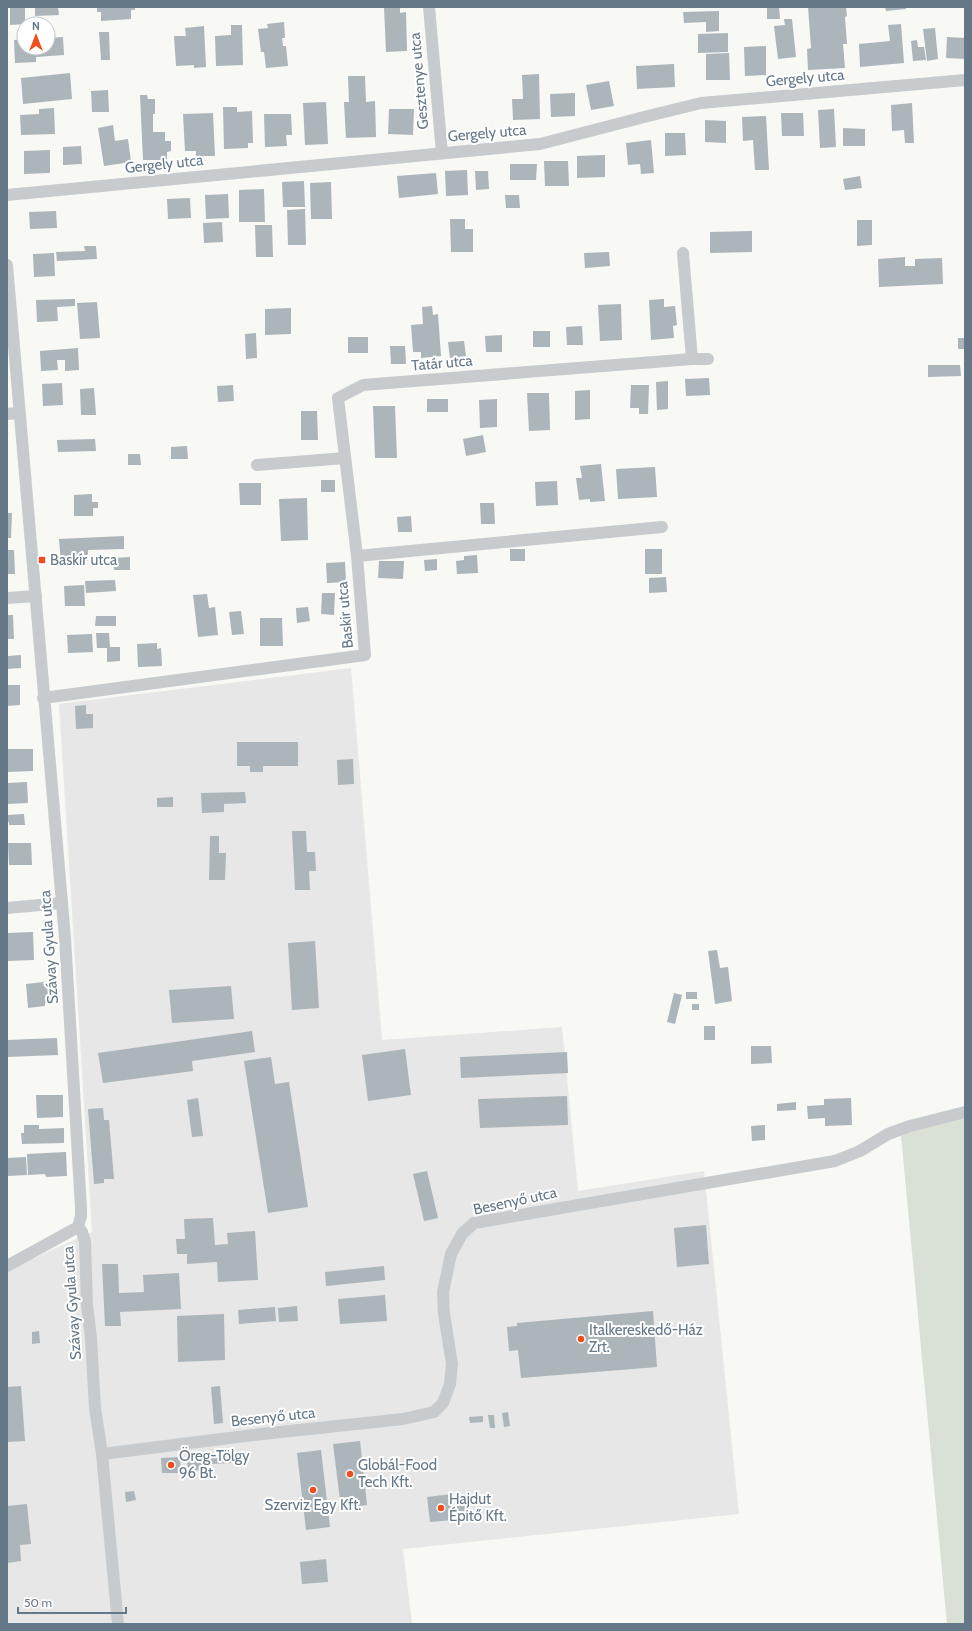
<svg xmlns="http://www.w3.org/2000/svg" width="972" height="1631" font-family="Cabin,sans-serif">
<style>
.built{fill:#e6e7e6}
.green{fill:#d9e0d5}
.building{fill:#abb5ba}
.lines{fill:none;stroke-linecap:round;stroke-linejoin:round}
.minor{stroke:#c7cbce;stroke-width:12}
.poi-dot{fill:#ed4f1f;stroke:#fff;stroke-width:1.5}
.labels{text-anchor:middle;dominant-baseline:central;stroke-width:4;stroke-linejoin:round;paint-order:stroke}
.street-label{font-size:15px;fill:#657888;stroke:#fff}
.poi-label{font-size:15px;fill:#657888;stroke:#fff;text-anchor:start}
</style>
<rect width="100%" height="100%" fill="#f8f8f5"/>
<polygon class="built" points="351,668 382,1040 562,1027 578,1191 704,1171 739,1514 403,1549 412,1624 7,1624 7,1270 92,1232 59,704"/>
<polygon class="green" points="965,1115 965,1624 947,1624 900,1124"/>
<g class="building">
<polygon points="10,7 25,7 25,24 10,25"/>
<polygon points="35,7 58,7 59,15 35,16"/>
<polygon points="97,7 135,7 135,10 131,10 131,19 101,21 101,12 97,12"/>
<polygon points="384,7 400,7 400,13 406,12 407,51 386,52"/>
<polygon points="767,7 779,7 780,19 767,19"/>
<polygon points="808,7 846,7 847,16 845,17 847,44 843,44 845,68 808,70 807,49 811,48"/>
<polygon points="885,7 906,7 906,9 886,11"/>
<polygon points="719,11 719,31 706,32 706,22 684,23 683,12"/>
<polygon points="784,19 792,19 796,57 778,59 774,26 785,25"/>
<polygon points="284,22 285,38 282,38 283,46 286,46 288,66 266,68 264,52 261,52 258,29 268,28 267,24"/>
<polygon points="901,24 904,63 860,67 859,44 890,41 888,25"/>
<polygon points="231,25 242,25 243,65 216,66 215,36 231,35"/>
<polygon points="204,26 206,67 194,68 194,65 176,66 174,36 186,36 185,28"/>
<polygon points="935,28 938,59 927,61 923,29"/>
<polygon points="99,32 109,32 110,60 101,60"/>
<polygon points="728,33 728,52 698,53 698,34"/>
<polygon points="63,37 64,55 36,57 36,62 15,63 14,40 24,39 24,48 48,48 48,38"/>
<polygon points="947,37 965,38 965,59 946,58"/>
<polygon points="917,40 918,47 924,47 926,60 913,61 911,41"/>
<polygon points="766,46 766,75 745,76 744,47"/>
<polygon points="729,53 730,80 706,80 706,54"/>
<polygon points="674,64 675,87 637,89 636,66"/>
<polygon points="70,73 72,99 23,104 21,78"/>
<polygon points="539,74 540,119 513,120 512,99 523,99 522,75"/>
<polygon points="348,76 365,76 366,102 375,101 376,137 346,138 344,102 349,102"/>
<polygon points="609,81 614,106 591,110 586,85"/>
<polygon points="108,90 109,112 92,112 91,91"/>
<polygon points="575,93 575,116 551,117 550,94"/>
<polygon points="140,95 147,95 148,99 155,99 155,114 153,114 153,132 165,132 165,141 171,141 171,151 167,152 167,160 143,160"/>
<polygon points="326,102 328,144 305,145 303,103"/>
<polygon points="912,103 914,143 905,143 904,130 892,131 891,105"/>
<polygon points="223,107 237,107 237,112 252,111 253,143 248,143 248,148 224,149"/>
<polygon points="54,108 55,134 21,135 20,115 39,114 39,109"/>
<polygon points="389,109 414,109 413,135 388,134"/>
<polygon points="834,109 836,147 820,148 818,110"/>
<polygon points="213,113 215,156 196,156 196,151 185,151 183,114"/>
<polygon points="781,113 803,113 804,136 782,136"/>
<polygon points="264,114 291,114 292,135 286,135 287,146 265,147"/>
<polygon points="766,116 769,170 755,170 753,140 743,141 742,117"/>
<polygon points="705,120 726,121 726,143 705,142"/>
<polygon points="113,125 115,141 128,139 131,162 104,166 98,128"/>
<polygon points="843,128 865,129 865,146 843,146"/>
<polygon points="665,133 685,133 686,155 665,156"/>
<polygon points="651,140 654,173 641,174 640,164 628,165 626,143"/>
<polygon points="81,146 82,164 63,165 63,147"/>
<polygon points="50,150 50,173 24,174 24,151"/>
<polygon points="605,155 605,177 577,178 577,156"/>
<polygon points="544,161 568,161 569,186 545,186"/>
<polygon points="510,164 537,164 536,180 510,180"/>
<polygon points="467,170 468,195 446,196 445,171"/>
<polygon points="475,171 488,171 489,189 476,190"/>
<polygon points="436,173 438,194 399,198 397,176"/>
<polygon points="860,176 862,188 845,190 843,179"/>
<polygon points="304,181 305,207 283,207 282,182"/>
<polygon points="331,182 332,219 311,219 310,183"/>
<polygon points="264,189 265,222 239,222 239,190"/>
<polygon points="228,194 229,218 206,219 205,195"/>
<polygon points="505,195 519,195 520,208 506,208"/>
<polygon points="190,198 191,218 168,219 167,199"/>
<polygon points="305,209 306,245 288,245 287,210"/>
<polygon points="56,211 57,228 30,229 29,212"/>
<polygon points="450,219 465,219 465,229 473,229 473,252 451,252"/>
<polygon points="857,220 872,220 872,245 857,246"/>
<polygon points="222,222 223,242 204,243 203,223"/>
<polygon points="255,225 272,225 273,257 256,257"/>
<polygon points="752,231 752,252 710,253 710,232"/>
<polygon points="84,246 96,246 97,259 57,261 56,252 85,251"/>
<polygon points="609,252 610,266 585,268 584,253"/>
<polygon points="54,253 55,276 34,277 33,254"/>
<polygon points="905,257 905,266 915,266 915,259 942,258 943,284 879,287 878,259"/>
<polygon points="75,299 75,306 57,307 58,321 37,322 36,300"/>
<polygon points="664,299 664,307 675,306 677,325 673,326 674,338 651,340 649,300"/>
<polygon points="97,302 100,338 80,339 77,303"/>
<polygon points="621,304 622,340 600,341 598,305"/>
<polygon points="432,306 433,315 438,314 441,356 421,358 421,352 413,352 411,325 423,324 422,307"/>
<polygon points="291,308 291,334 265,335 265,309"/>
<polygon points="582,326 583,345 567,345 566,327"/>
<rect x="533" y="331" width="17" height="16"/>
<polygon points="256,333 257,358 246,359 245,334"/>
<polygon points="502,335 502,352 486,352 485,336"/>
<rect x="348" y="337" width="20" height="16"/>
<rect x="958" y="338" width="7" height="11"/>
<polygon points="464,341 466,356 450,358 448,342"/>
<polygon points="390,346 405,346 406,364 391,364"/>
<polygon points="78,348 79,370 65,371 65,360 57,360 58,370 41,371 40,351"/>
<polygon points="928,365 960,365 961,376 928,377"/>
<polygon points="709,378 710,395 686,396 685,379"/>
<polygon points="668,381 668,409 657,410 656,382"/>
<polygon points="62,383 63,405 43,406 42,384"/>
<polygon points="233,385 234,401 218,402 217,386"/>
<polygon points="631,385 649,385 648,414 639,414 639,408 630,408"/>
<polygon points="94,388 96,415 81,415 80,389"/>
<polygon points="590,390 590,419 575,420 575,391"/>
<polygon points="527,393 549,393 550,430 529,431"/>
<rect x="427" y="399" width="21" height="13"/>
<polygon points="497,399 497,427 480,428 479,400"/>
<polygon points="373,406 395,406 397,458 375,458"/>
<polygon points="301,411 317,411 318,440 301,440"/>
<polygon points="483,435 486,452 466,456 463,439"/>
<polygon points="95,439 96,451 58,452 57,440"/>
<polygon points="187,446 188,459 171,459 171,447"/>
<polygon points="128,454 140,454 141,465 128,465"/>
<polygon points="601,464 605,501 590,502 590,499 579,500 576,478 582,478 580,466"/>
<polygon points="655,467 657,497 618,499 616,469"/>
<rect x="321" y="480" width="14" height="12"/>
<polygon points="557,481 558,505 536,506 535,482"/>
<polygon points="239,483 261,483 261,505 240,505"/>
<polygon points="92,494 92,502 98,502 98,508 93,508 93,516 74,516 74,495"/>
<polygon points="307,498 308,540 281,541 279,499"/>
<polygon points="480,503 494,503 495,524 481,524"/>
<polygon points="7,513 12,513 11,538 7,538"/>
<polygon points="411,516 412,532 398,532 397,517"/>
<polygon points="124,536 124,549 88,550 88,561 61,563 59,539"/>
<rect x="510" y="549" width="15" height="12"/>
<rect x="645" y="549" width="17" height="25"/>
<polygon points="7,550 14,550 15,574 7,574"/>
<polygon points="477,555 478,573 457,574 456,561 464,560 464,556"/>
<polygon points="130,557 130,570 114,570 113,558"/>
<polygon points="437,559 437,570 425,571 424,560"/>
<polygon points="379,561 404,561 403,579 378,578"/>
<polygon points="345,562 346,582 327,583 326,563"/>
<polygon points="666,577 667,592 649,593 649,578"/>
<polygon points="115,580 116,591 86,593 85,581"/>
<polygon points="84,585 85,606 65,606 64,586"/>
<polygon points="322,593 335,593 334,615 321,614"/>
<polygon points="207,594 209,608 215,607 218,635 198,637 193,595"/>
<polygon points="308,607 310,621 297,623 296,608"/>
<polygon points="241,611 244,634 232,635 229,612"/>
<polygon points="7,615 13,615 14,639 7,639"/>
<polygon points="96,616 116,616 116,626 95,626"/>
<polygon points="260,618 282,618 283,646 260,646"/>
<polygon points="96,633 109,633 110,647 120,647 120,661 107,662 107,648 97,648"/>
<polygon points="92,634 93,652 68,653 67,635"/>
<polygon points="157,643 157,649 161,648 162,666 138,667 137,644"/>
<polygon points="21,655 21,668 7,669 8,656"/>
<polygon points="7,685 20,685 20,705 7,706"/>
<polygon points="86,705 86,714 93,714 93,728 76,729 75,706"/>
<polygon points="237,742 298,742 298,766 263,766 263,772 250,772 250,766 237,766"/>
<polygon points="7,749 33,749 33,771 7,772"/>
<polygon points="353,759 354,784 338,785 337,760"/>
<polygon points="27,782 28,803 7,804 7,783"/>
<polygon points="245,792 246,803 224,804 224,812 202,813 201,793"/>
<polygon points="173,797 173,807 157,807 157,798"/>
<polygon points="24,814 25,825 9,825 9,822 7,822 7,815"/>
<polygon points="292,831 306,831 307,852 315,852 316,871 309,871 310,890 295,890"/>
<polygon points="210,836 219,836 219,853 226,853 225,880 209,880"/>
<polygon points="8,843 31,843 32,865 9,865"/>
<polygon points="33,932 34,960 7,961 7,933"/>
<polygon points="315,941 319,1008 292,1010 288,943"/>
<polygon points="717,950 720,968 728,967 732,1001 715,1004 708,951"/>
<polygon points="52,981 54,1002 45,1003 45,1006 28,1008 26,984"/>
<polygon points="231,986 234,1019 172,1023 169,990"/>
<rect x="686" y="992" width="11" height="7"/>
<polygon points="674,993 682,995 675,1024 667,1022"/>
<rect x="692" y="1004" width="7" height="6"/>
<rect x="704" y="1026" width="11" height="14"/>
<polygon points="252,1031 255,1052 192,1061 193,1071 103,1083 98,1053"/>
<polygon points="57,1038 58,1055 7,1057 7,1040"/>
<polygon points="751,1046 771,1046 772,1063 751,1064"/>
<polygon points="405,1049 411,1095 368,1101 362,1055"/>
<polygon points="567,1052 568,1073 461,1078 460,1057"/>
<polygon points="271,1057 275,1084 289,1082 308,1207 268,1213 244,1061"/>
<polygon points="36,1095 63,1095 63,1117 37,1118"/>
<polygon points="567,1096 568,1125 480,1128 478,1099"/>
<polygon points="198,1098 203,1136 192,1137 187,1100"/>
<polygon points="851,1098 852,1125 825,1126 825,1118 808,1119 807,1106 824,1105 824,1099"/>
<polygon points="796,1102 796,1110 777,1111 777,1104"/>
<polygon points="103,1108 104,1120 109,1120 114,1179 104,1179 104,1183 94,1184 88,1109"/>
<polygon points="24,1125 39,1125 39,1129 64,1128 64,1143 22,1144 21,1133 24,1133"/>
<polygon points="765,1125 765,1140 752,1141 751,1126"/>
<polygon points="66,1152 67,1176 46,1177 45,1174 28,1175 27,1154"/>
<polygon points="26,1157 27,1175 7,1176 7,1158"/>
<polygon points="427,1171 438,1218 424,1221 413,1174"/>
<polygon points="213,1218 215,1245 228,1244 227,1233 255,1231 258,1280 218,1282 217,1262 187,1264 187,1254 177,1254 176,1239 185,1239 184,1219"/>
<polygon points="706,1225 709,1264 677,1267 674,1228"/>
<polygon points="102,1264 118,1264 119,1293 144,1292 143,1275 179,1273 181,1309 120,1312 121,1326 105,1326"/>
<polygon points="384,1266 385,1280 326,1286 325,1272"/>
<polygon points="385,1295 387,1321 340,1324 338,1299"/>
<polygon points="297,1306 298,1321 279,1322 278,1308"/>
<polygon points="275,1307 276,1321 239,1324 238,1310"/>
<polygon points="653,1311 657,1367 521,1378 518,1350 509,1351 507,1327 517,1326 517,1323"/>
<polygon points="224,1314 225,1360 178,1362 177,1316"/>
<polygon points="39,1331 40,1343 32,1344 32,1332"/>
<polygon points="21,1386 25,1441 7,1442 7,1387"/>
<polygon points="220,1386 223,1423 214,1424 211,1387"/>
<polygon points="508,1412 510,1426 504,1427 502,1413"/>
<polygon points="488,1415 494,1415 495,1428 490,1428"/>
<polygon points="483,1416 483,1422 470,1423 469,1417"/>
<polygon points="360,1441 367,1505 341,1508 333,1444"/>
<polygon points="321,1450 330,1527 306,1530 297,1453"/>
<polygon points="231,1453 231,1463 209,1464 208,1454"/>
<polygon points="202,1454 203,1470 188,1471 187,1456"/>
<polygon points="180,1457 181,1473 162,1473 161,1458"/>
<polygon points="134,1491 136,1500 126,1502 125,1492"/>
<polygon points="452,1494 454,1520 430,1522 427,1497"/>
<polygon points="469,1499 471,1518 458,1520 456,1501"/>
<polygon points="27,1504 31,1544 20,1545 21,1561 7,1563 7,1506"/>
<polygon points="326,1559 328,1582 302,1584 300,1562"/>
</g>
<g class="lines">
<g class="minor">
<polyline points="429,7 442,153"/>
<polyline points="7,195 540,144 648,116 701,103 965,80"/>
<polyline points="683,253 692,359"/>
<polyline points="7,265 65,938 81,1208 81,1216 78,1227"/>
<polyline points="7,414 19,413"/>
<polyline points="257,465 345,458"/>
<polyline points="357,556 338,398 363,385 692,359 708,359"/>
<polyline points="7,598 36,596"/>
<polyline points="43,698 365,655 357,556 662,527"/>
<polyline points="7,908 62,903"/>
<polyline points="78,1227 82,1232 85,1242 87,1305 91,1338 95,1408 102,1454 118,1624"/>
<polyline points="7,1266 78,1227"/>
<polyline points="102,1454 253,1435 403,1419 434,1412 443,1403 450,1384 452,1364 444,1314 443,1292 451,1254 462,1234 474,1223 835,1161 860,1151 888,1134 910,1126 965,1112"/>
</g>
</g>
<g class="poi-dot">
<rect x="38" y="556" width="8" height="8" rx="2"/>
<circle cx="581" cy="1339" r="4"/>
<circle cx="171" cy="1465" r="4"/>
<circle cx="350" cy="1474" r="4"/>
<circle cx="313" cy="1490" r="4"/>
<circle cx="441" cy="1508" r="4"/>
</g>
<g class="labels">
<g class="street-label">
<text transform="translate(805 78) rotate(-5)">Gergely utca</text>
<text transform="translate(419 81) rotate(-95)">Gesztenye utca</text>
<text transform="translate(487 133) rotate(-5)">Gergely utca</text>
<text transform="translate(164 164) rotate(-6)">Gergely utca</text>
<text transform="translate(442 363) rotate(-5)">Tatár utca</text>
<text transform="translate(345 615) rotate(-95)">Baskir utca</text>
<text transform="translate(49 947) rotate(-94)">Szávay Gyula utca</text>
<text transform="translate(515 1201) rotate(-12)">Besenyő utca</text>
<text transform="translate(72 1303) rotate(-94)">Szávay Gyula utca</text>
<text transform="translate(273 1417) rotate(-6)">Besenyő utca</text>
</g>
<g class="poi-label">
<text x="50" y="560">Baskír utca</text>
<text x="589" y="1330">Italkereskedő-Ház<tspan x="589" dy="17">Zrt.</tspan></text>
<text x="179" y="1456">Öreg-Tölgy<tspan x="179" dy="17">96 Bt.</tspan></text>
<text x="358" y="1465">Globál-Food<tspan x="358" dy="17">Tech Kft.</tspan></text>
<text x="449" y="1499">Hajdut<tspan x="449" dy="17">Épitő Kft.</tspan></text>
<text x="313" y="1505" text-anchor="middle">Szerviz Egy Kft.</text>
</g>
</g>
<rect width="972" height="1631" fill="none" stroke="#657888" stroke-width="16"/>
<g transform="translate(36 36)"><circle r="19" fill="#ffffff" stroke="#c1c9cf"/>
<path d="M0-3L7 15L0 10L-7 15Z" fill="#ed4f1f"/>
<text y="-6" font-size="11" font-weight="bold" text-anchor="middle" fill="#657888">N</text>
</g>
<path d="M18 1607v6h108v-6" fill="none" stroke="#657888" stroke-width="2"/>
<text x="24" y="1607" font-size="12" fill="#657888" stroke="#ffffff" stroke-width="3" paint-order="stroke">50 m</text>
</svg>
